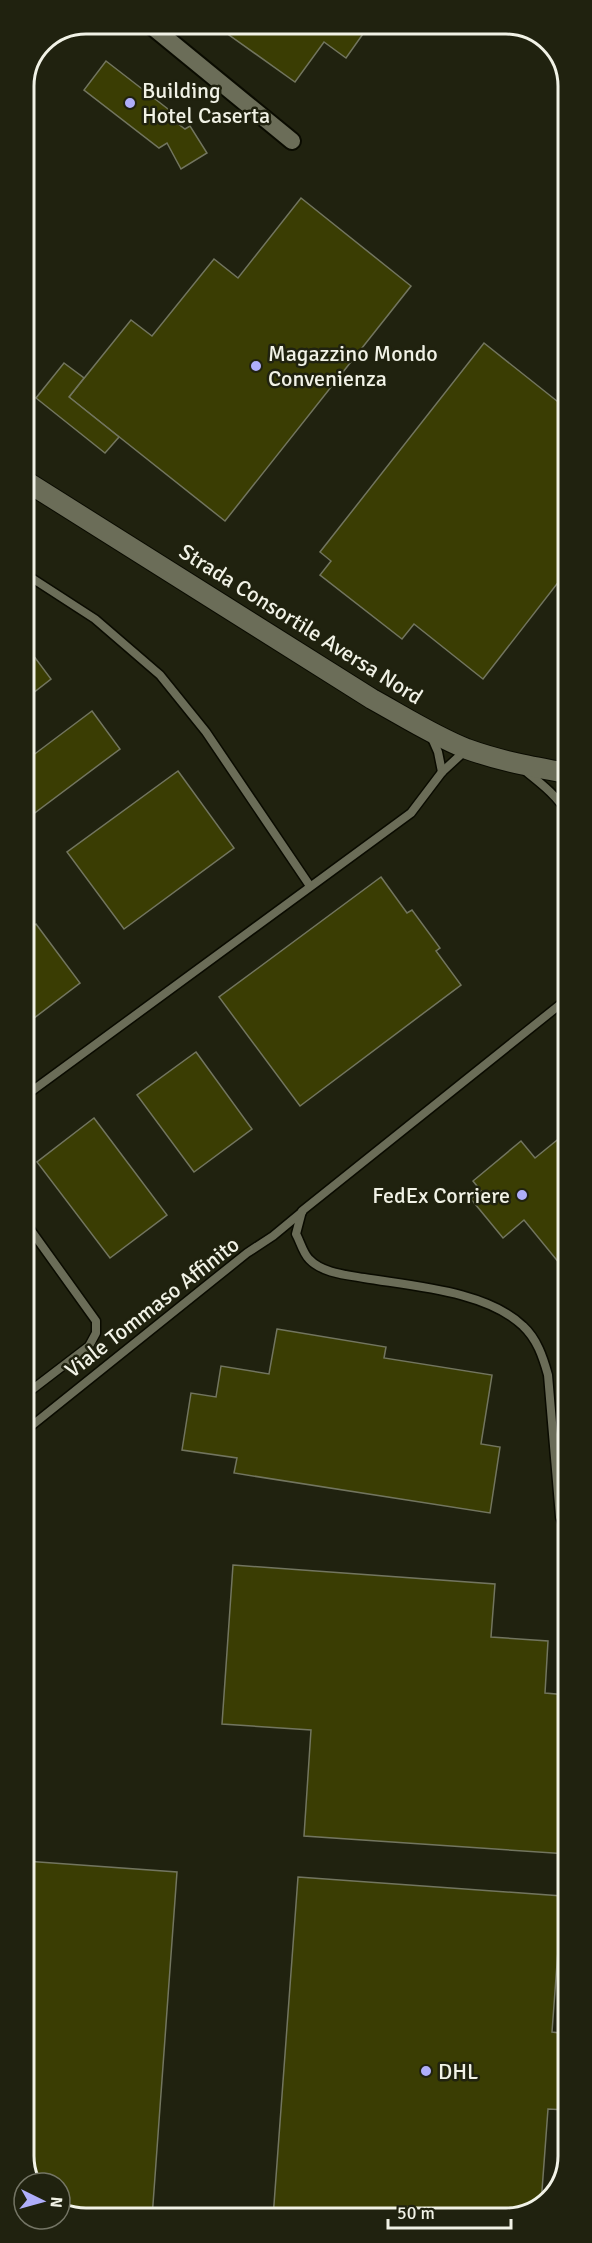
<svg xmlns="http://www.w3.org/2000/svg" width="592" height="2243" font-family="Signika,sans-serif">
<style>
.building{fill:#3a3d03;stroke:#72755f;stroke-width:1.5}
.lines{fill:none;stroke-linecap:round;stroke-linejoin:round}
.service-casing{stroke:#0a0b00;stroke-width:11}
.minor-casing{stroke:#0a0b00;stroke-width:20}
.tertiary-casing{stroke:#0a0b00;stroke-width:22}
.service{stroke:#6b6d58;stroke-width:8}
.minor{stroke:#6b6d58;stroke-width:16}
.tertiary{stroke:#6b6d58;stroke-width:20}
.poi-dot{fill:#afaefa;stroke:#20220f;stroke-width:2}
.labels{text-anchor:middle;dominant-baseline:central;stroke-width:5;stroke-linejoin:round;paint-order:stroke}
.poi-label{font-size:22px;fill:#f1f2e6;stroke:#20220f;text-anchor:start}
.street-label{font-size:22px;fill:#f1f2e6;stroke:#20220f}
.rim{fill:none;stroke:#f1f2e6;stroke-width:3}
</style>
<rect width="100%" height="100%" fill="#20220f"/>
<g class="building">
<polygon points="370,24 346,58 324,42 295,82 215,25"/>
<polygon points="106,61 177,116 173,120 185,129 190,126 207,153 181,169 167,143 159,148 84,90"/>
<polygon points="301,198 411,286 225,521 69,397 131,320 152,336 214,259 238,278"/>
<polygon points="484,343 567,409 567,571 483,679 414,624 402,639 320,575 331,561 320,552"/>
<polygon points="64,363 84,378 69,397 119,437 105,453 36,398"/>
<polygon points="24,643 51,679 24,700"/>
<polygon points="92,711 120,749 24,821 24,762"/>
<polygon points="178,771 234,848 124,929 67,852"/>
<polygon points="381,877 407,913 412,910 440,948 436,951 461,985 300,1106 219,997"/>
<polygon points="36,924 80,983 25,1025 24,933"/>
<polygon points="196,1052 252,1129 194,1172 137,1095"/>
<polygon points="94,1118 167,1215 110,1258 37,1162"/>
<polygon points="567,1132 568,1258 560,1264 524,1220 503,1238 471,1199 481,1191 473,1181 521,1141 535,1158"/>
<polygon points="277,1329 386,1347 384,1358 492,1375 481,1444 500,1447 490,1513 234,1473 237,1458 182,1450 191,1393 216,1397 221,1366 269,1374"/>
<polygon points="233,1565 495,1584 491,1637 548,1641 545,1693 568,1695 568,1854 304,1836 311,1730 222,1724"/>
<polygon points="25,1861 177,1872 152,2218 79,2219 60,2209 60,2183 33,2183 25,2168"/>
<polygon points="298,1877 562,1896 552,2032 568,2034 568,2110 548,2109 541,2204 517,2218 273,2218"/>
</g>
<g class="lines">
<g class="service-casing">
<g id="service">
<polyline points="24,573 95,619 160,675 206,732 310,886"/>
<polyline points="431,736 438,752 442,772"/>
<path d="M523,769C539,782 557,795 567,813"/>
<path d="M567,999L302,1211L296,1234C300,1241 303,1253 309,1259C322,1273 346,1275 364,1278C412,1286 487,1291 523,1326C537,1339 543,1357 548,1375L560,1517L568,1537"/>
<polyline points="25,1096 411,813 442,772 467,749"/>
<polyline points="25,1222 96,1321 96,1333 89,1346 25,1395"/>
<polyline points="25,1431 247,1253 273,1236 302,1212"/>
</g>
</g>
<g class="minor-casing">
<polyline id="minor" points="149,24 292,141"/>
</g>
<g class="tertiary-casing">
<path id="tertiary" d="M24,480L372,699C403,716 434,736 467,749C500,761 533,767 567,773"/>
</g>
<use href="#service" class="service"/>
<use href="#minor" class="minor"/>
<use href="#tertiary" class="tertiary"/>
</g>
<g class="poi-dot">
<circle cx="130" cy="103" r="6"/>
<circle cx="256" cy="366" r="6"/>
<circle cx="522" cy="1195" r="6"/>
<circle cx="426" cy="2071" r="6"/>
</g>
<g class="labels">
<g class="poi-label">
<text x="142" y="90">Building<tspan x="142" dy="25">Hotel Caserta</tspan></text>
<text x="268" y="353">Magazzino Mondo<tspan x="268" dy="25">Convenienza</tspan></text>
<text x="510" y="1195" text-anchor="end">FedEx Corriere</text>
<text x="438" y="2071">DHL</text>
</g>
<g class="street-label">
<text transform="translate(301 624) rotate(32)">Strada Consortile Aversa Nord</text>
<text transform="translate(152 1307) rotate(-38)">Viale Tommaso Affinito</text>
</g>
</g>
<path d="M0 0H592V2243H0ZM86 34H506A52 52 0 0 1 558 86V2156A52 52 0 0 1 506 2208H86A52 52 0 0 1 34 2156V86A52 52 0 0 1 86 34Z" fill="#20220f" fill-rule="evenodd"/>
<path class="rim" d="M86 34H506A52 52 0 0 1 558 86V2156A52 52 0 0 1 506 2208H86A52 52 0 0 1 34 2156V86A52 52 0 0 1 86 34Z"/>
<g transform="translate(42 2201) rotate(95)"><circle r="28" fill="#20220f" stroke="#747565" stroke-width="1.5"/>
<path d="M0-4.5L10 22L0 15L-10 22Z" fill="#afaefa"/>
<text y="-9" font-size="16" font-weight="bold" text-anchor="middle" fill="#f1f2e6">N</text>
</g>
<path d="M388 2219v9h123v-9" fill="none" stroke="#f1f2e6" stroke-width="3"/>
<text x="397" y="2219" font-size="18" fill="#f1f2e6" stroke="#20220f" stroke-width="4.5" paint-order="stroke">50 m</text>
</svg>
